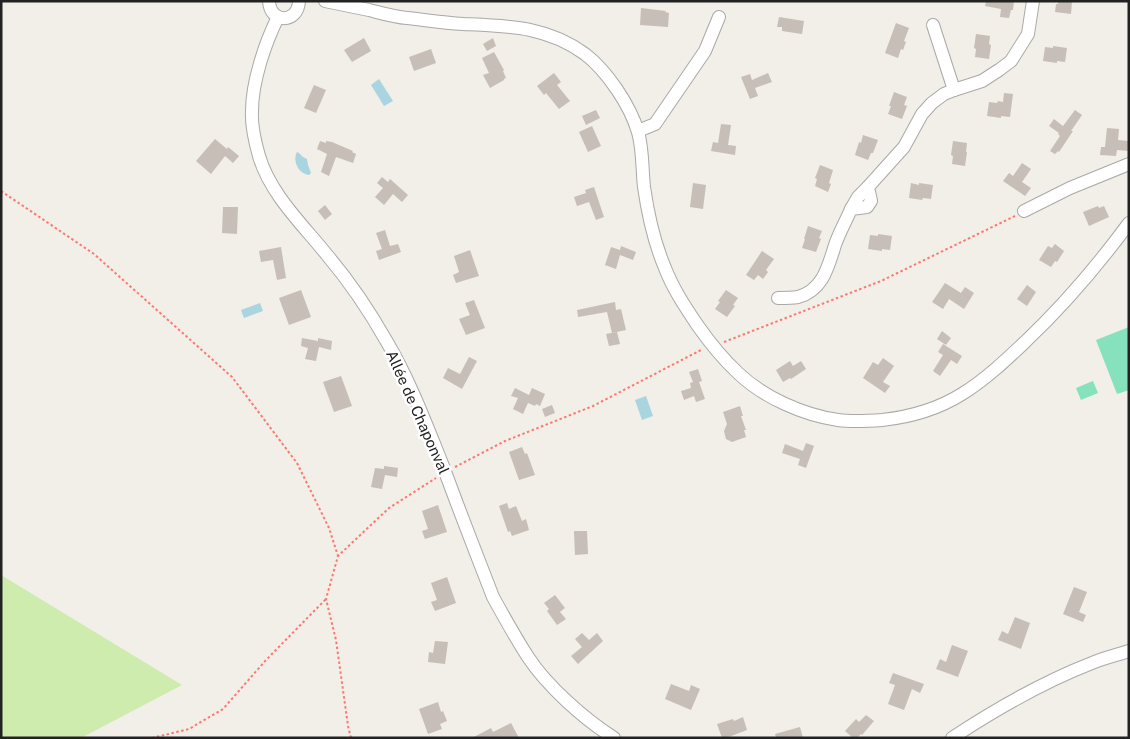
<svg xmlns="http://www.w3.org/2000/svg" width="1130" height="739" font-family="'Public Sans',sans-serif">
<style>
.grass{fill:#ceecae}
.pitch{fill:#85e2bc}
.water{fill:#a8d5e0}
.building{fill:#c7beb7}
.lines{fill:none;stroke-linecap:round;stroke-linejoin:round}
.minor-casing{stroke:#a9a9a9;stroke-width:14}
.path{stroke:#fd796e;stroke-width:2;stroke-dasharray:2.5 2.5;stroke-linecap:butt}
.minor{stroke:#fff;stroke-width:12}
.labels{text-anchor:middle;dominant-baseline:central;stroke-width:5;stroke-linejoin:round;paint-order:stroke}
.street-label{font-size:15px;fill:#222;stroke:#fff}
</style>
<rect width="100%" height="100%" fill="#f2eee8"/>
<polygon class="grass" points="1,575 182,685 81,738 1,738"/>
<g class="pitch">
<polygon points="1129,327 1129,390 1117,394 1096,340"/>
<polygon points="1093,381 1098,393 1081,400 1076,388"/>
</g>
<g class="water">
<polygon points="379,79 393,101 384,106 371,85"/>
<path d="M297,152L299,153L303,157L307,159L308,165L311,173L309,175C299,174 292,161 297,152Z"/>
<polygon points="260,303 263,311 244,318 241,310"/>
<polygon points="646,396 653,416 642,420 635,400"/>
</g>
<g class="building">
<polygon points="986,1 1014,1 1013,10 1011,10 1009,18 1000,17 1001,9 985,6"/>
<polygon points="1058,1 1072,1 1071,14 1055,12 1056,4 1058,4"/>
<polygon points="641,8 666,11 665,12 669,13 668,27 640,25"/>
<polygon points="779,17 804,21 802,34 782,31 782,27 777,27"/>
<polygon points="896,23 909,28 904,41 906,42 903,50 901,49 898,58 885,53"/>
<polygon points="976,34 990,36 989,44 991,45 989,59 975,57 976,49 974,48"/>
<polygon points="364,38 371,51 352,62 344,50"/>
<polygon points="493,38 496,46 487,51 483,44"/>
<polygon points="1053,46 1067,48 1065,62 1057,61 1057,63 1043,61 1045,47 1053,48"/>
<polygon points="431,49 436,63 414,71 409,57"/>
<polygon points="494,52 504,70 503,71 506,78 504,79 504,80 490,88 483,75 489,73 482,58"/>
<polygon points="554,73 561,82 557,85 570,101 559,109 546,93 544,95 537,86"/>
<polygon points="768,73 772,82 755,88 758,96 750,99 741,77 750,74 752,80"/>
<polygon points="314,85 326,90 316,113 304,108"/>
<polygon points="894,92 907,97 904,105 907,106 902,119 888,114 891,106 889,106"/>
<polygon points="1004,93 1013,94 1010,117 1001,116 1001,118 987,116 989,102 997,103 998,101 1003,102"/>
<polygon points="596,110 600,118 586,125 582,116"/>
<polygon points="1075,110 1082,115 1071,131 1073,131 1059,152 1058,151 1055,154 1050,151 1060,136 1058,134 1059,133 1049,126 1054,119 1063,126"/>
<polygon points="721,124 731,125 728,145 736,146 735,155 711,151 713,142 718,143"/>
<polygon points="592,126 601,146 588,152 579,132"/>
<polygon points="1107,128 1119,129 1118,140 1129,141 1129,151 1117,150 1116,156 1100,155 1101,147 1105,147"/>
<polygon points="863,135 878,140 873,153 871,153 868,160 855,155 859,142 861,143"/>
<polygon points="215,139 227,149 228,147 239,156 233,163 225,156 211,174 196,161"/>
<polygon points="320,141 326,143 326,141 332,142 353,151 352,152 356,154 353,163 336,157 329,176 321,172 327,154 317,149"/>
<polygon points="953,141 967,143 966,152 967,152 965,166 952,164 953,156 951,155"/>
<polygon points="1022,163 1031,169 1022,182 1031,188 1025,196 1003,181 1009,173 1013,176"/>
<polygon points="820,165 833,170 829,183 831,184 828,192 815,186 817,179 815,178"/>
<polygon points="382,177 388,182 390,179 408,195 402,202 393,194 384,205 375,197 383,188 377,183"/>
<polygon points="693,183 706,185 703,209 690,207"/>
<polygon points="911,183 919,185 919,183 933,185 931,199 923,198 922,200 909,198"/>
<polygon points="594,187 604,217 596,220 589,202 577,206 574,197 586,193 585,190"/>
<polygon points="325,205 332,214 325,220 318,211"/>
<polygon points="1098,206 1099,208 1104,206 1109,217 1089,226 1083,212"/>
<polygon points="223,207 238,207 237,234 222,233"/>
<polygon points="808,226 822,231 819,238 821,239 816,252 802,248 805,239 804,239"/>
<polygon points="385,230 390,246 398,244 401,252 379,260 376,251 382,249 376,233"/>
<polygon points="878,234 892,236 890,250 882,249 882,251 868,249 870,235 878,236"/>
<polygon points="1055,244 1064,251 1057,262 1055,261 1051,267 1039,260 1048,246 1052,248"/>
<polygon points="621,246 636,252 633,260 620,255 616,269 605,265 611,247 620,250"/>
<polygon points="281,247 286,278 277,280 273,260 261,262 259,251"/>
<polygon points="470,250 479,276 456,283 453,275 459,272 454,256"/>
<polygon points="762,251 774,259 766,270 768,272 763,279 758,275 754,280 746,275"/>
<polygon points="945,283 961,293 965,287 974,293 964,309 949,299 943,309 932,302"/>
<polygon points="1027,285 1036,292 1027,306 1017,299"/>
<polygon points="301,290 311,317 289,325 279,298"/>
<polygon points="726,290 738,298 733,305 735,306 727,317 715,309 720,302 718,301"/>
<polygon points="474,300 485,328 466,335 459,319 470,315 465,303"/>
<polygon points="615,302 616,310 621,309 626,330 612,333 607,312 578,317 577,310"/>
<polygon points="942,331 951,338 946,345 937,339"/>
<polygon points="617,332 620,344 609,346 606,334"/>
<polygon points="302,338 318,341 318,338 332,341 331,350 319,347 316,361 305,359 308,348 301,346"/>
<polygon points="943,344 962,356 957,364 951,360 940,376 933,371 943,355 938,352"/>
<polygon points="469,357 477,361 462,389 443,378 448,368 460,374"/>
<polygon points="883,358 894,366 883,382 890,386 885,393 863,378 873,362 878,365"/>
<polygon points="790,361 793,366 801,361 806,369 791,379 790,378 783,382 776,370"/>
<polygon points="698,369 702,381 699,382 705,399 696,402 694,396 684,400 681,391 691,388 690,383 693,382 689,372"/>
<polygon points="341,376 352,406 334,412 323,382"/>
<polygon points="515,388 529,395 532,388 545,394 540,406 536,404 535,406 528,403 523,414 513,409 518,398 511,396"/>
<polygon points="552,405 555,413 545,417 542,409"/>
<polygon points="740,406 743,416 741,416 746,430 744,430 746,437 732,442 726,439 724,431 727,424 723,412"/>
<polygon points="806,443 814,446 806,468 798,465 800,459 782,453 785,444 803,451"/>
<polygon points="522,447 525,454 527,453 535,475 519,480 509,452"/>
<polygon points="384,466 398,468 397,477 385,475 382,489 371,487 375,468 384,469"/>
<polygon points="507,503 509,509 516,506 522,521 526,519 529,530 512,536 510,531 508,532 499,506"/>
<polygon points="438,505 447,532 425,539 422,531 428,529 422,511"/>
<polygon points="574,531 587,531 588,554 575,555"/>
<polygon points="447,577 456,603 435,611 431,602 437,600 431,583"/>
<polygon points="1074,587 1087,592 1079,612 1086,615 1083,622 1063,614"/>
<polygon points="555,595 565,608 560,612 566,619 557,625 547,611 549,609 544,603"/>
<polygon points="1015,617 1030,623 1021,649 998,640 1002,631 1008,634"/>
<polygon points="582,633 589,640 597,633 603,641 578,664 571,656 582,647 575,639"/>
<polygon points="435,641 448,642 445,664 428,662 429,652 433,653"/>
<polygon points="952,645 968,651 958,677 936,669 940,659 946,662"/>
<polygon points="893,673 924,684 920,693 912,689 904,710 888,704 895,685 889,683"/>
<polygon points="671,684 689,691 691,685 700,689 691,710 665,699"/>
<polygon points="438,702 441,712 443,711 447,721 440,724 442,729 428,734 419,709"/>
<polygon points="866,715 874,721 862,735 861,734 857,738 853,738 845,731 856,719 859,722"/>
<polygon points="743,717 747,730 726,738 722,738 717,724 733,719 734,721"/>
<polygon points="511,723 519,738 472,738 491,728 493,732"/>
<polygon points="800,727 803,738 776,738 775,734"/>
</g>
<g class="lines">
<g class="minor-casing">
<g id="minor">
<path d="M269,1C270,24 298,24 299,1"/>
<path d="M325,1C339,4 354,7 369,10C381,13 394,17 407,18C425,20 444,23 463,24C508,26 546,26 585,54C607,71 630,105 638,132C643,149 642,169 644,187C648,215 654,242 665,268C673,289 686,308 698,326C710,343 723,359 738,373C763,397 803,415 838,420C852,422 868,421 882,420C910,417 938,409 962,394C985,380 1006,360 1026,341C1064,305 1098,265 1129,223"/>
<path d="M278,17C265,43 252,82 252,111C251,126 255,142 259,156C270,194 303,225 327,255C350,282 370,312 387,342C410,381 426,424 443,466C459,510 476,553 493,597C504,617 515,637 528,657C547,686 584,719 614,738"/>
<polyline points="933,25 954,90"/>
<polyline points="638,131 655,124 705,51 719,17"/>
<polyline points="851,209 858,197 868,187"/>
<polyline points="1024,211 1070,188 1129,164"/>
<path d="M778,298C784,298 792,298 798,297C823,290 828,267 835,245C839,233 846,221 851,209L867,207L871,201L868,187L904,147L922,114L932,103L944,94L954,90L982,81L999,70L1011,61L1028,34L1033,1"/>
<path d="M952,738C996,709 1043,682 1092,663C1104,658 1117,655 1129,651"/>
</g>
</g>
<g class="path">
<polyline points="1,191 94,254 232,377 297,463 329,528 338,556"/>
<polyline points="724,342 881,281 1015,216"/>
<polyline points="455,467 505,441 593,406 701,350"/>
<polyline points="152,738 189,729 223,709 266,660 326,599"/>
<polyline points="351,738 348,726 336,640 326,599 338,556 389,508 436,478"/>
</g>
<use href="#minor" class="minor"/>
</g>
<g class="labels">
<g class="street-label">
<text transform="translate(418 412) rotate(66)">Allée de Chaponval</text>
</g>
</g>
<rect width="1130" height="739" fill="none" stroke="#222222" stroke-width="5"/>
</svg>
